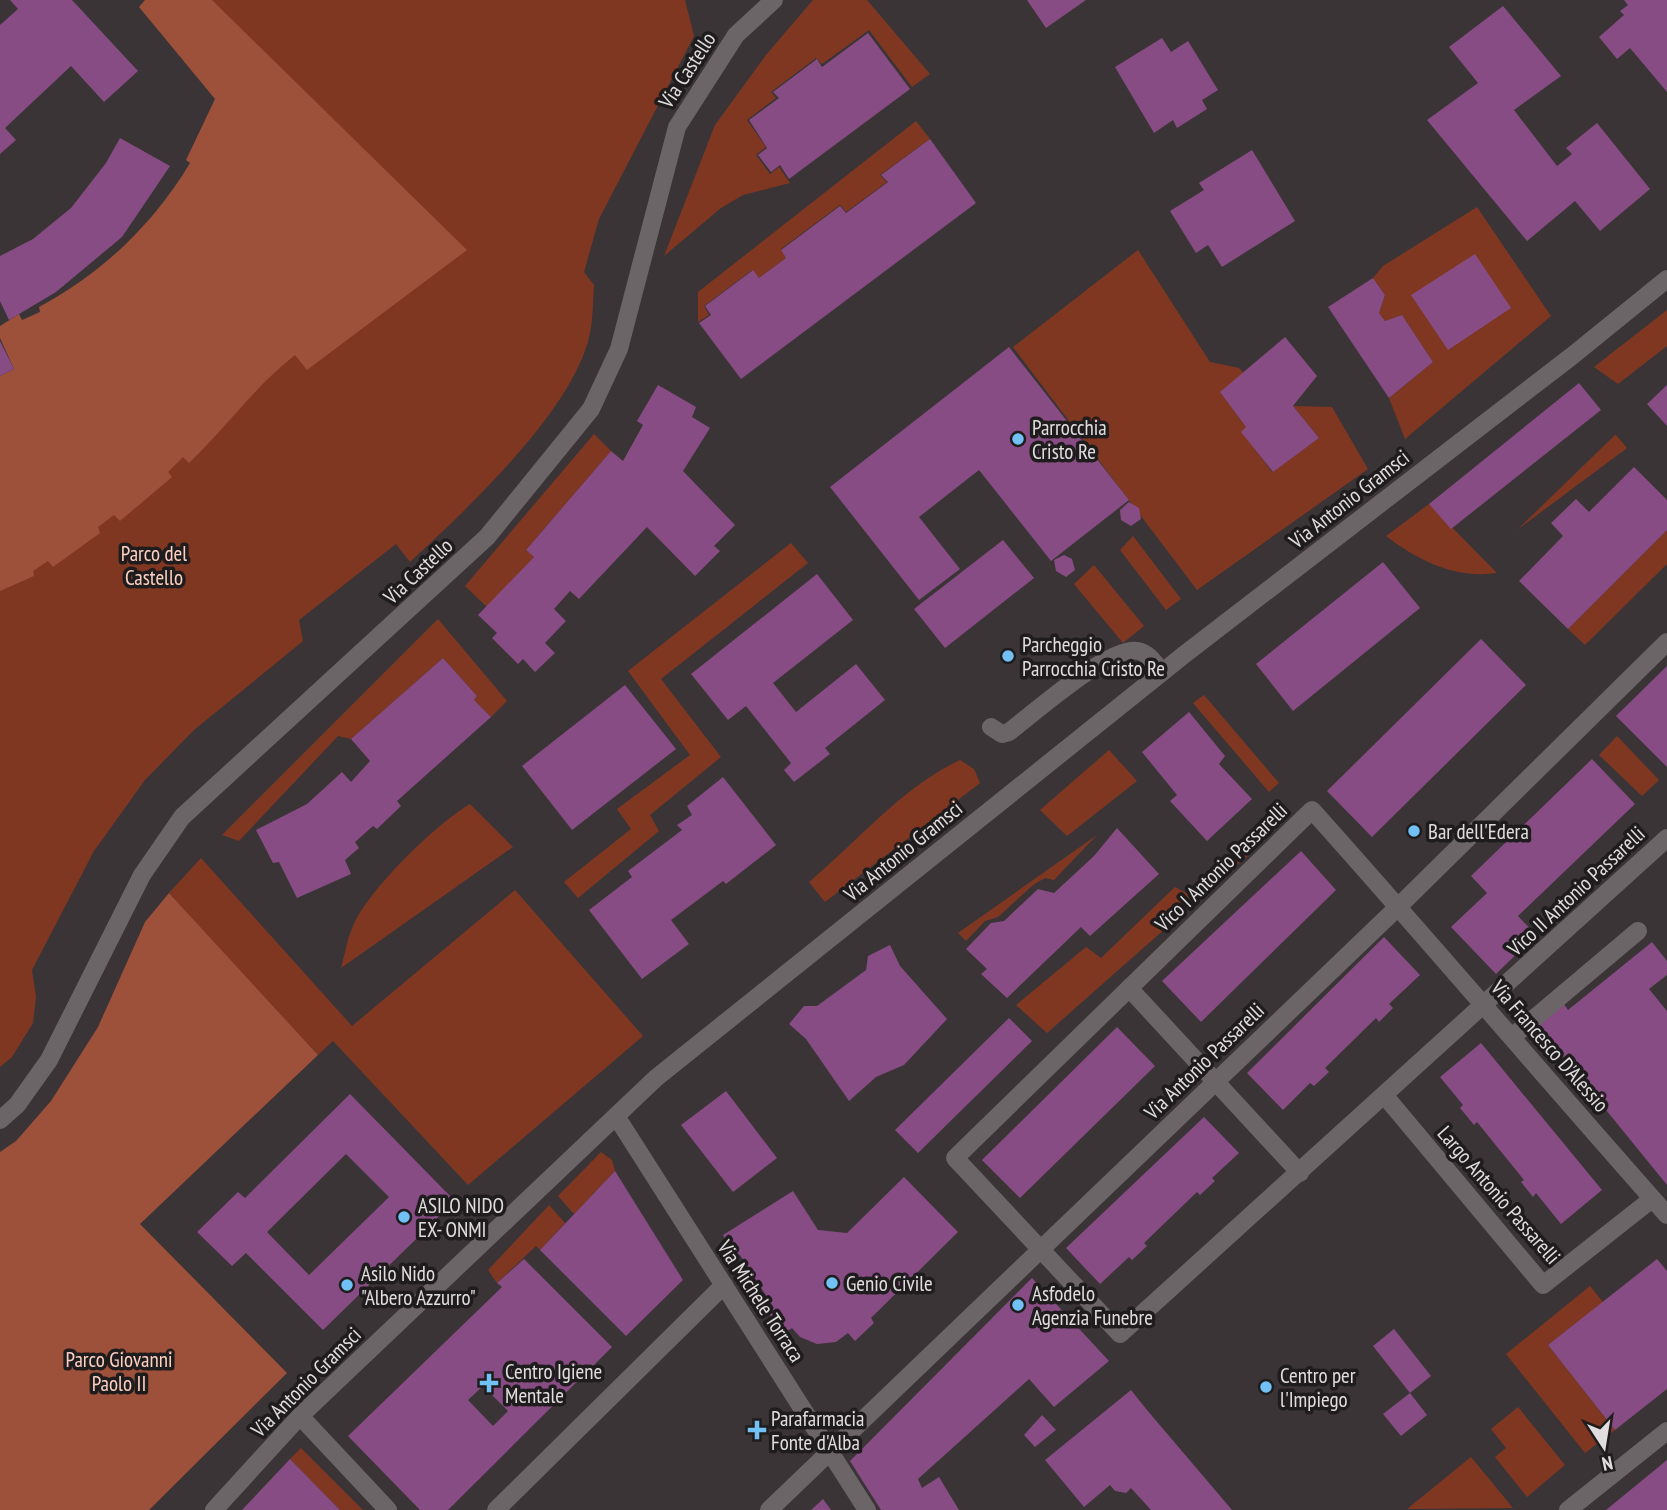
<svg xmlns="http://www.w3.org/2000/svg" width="1667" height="1510" font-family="'PT Sans Narrow',sans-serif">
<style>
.green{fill:#803722}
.forest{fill:#9d503a}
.building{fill:#874c83;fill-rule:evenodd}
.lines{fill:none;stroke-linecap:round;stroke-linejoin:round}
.service{stroke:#6c6568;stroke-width:18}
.minor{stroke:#6c6568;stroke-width:18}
.poi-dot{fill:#72c1f5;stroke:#1f1c1d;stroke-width:2.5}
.labels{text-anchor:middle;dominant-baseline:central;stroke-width:7;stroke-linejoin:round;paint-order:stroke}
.street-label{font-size:21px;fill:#e1dddf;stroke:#1f1c1d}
.poi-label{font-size:21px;fill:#e1dddf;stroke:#1f1c1d;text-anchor:start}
.park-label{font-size:21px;fill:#fed0c2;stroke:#1f1c1d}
</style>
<rect width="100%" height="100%" fill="#3a3436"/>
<g class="green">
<path d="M210,0H685L694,36L599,219L584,272L594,285C593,301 593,318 590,333C575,409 466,510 410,562L396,544L299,620L303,641L194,730L145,780L94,851L32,970L36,997L33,1023L12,1057L0,1067V458L291,282Z"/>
<polygon points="813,0 867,0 930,74 912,87 869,30 822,64 816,58 771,92 776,98 747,120 766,147 756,155 770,174 779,167 790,183 743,195 721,208 664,256 715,125 766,55"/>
<polygon points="916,121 930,139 880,175 887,182 846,212 840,205 781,249 786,258 759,278 752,270 704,306 709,315 698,322 698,292"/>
<polygon points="1477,207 1551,316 1405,439 1389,398 1433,362 1402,315 1385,321 1379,313 1385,295 1373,278 1383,266"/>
<polygon points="1138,250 1210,362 1239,368 1245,374 1221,393 1246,427 1242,432 1272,472 1319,438 1293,406 1332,407 1368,469 1197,590 1013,347"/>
<polygon points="1667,310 1667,346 1618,384 1594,367"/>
<polygon points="594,434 611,451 526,550 534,557 487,607 465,586"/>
<polygon points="1616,435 1627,448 1517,530 1615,435"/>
<path d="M1429,504L1497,573C1455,579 1419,561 1386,536Z"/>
<polygon points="1667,530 1667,564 1585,645 1568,629"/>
<polygon points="1133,536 1181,599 1166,610 1120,550"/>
<polygon points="791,543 808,563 661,679 721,757 650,815 659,831 578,898 564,882 631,829 617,809 690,755 628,671"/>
<polygon points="1094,565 1144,626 1123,643 1074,584"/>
<polygon points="438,619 507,701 491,717 474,700 477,696 443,658 351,739 338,736 239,841 222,835"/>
<polygon points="1204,695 1279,783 1269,792 1193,703"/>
<polygon points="1617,736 1659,780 1642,796 1599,755"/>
<polygon points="1109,750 1137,781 1067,836 1040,810"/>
<path d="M960,760L974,769L980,783L825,902L809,882C857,842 902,787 960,760Z"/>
<path d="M470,804L513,847L341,968C345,954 347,939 353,926C369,889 436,824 470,804Z"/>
<polygon points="1097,835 1054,880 1045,878 1033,885 998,917 985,921 966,941 958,933"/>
<polygon points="1247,843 1252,852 1047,1033 1016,1005 1086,947 1101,958 1175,887 1186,893"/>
<polygon points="201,858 352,1026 515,890 643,1036 468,1185 333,1041 318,1055 169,893"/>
<polygon points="601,1152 612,1160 615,1171 574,1214 558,1196"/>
<polygon points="549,1205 565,1223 540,1250 536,1246 497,1283 488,1270"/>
<polygon points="1590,1286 1603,1302 1548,1345 1615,1430 1585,1453 1506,1354"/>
<polygon points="1518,1407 1565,1465 1527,1497 1495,1457 1506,1448 1491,1429"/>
<polygon points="301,1448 363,1510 340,1510 290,1459"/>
<polygon points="1471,1457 1513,1508 1407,1509"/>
</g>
<g class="forest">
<path d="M145,0H212L467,250L307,370L295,355C253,388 227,427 189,463L183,457L168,472L172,477L120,521L114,515L98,527L100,533L53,567L48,561L33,571L34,576L0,591V376L14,369L0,338V326L19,314L22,320L40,312L39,307C102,273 153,225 190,163L186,160L215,99L139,7Z"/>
<polygon points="169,893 318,1055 140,1224 287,1373 149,1510 0,1510 0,1152 16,1141 51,1101 98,1027 145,922"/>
</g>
<g class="building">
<polygon points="10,0 72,0 138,71 104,102 71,66 5,128 16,140 0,154 0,25 18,9"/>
<polygon points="1027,0 1086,0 1046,28"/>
<polygon points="1624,0 1667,0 1667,92 1630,48 1617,59 1599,37 1624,15 1620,11 1628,5"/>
<polygon points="1503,6 1561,76 1514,110 1557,166 1572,154 1566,148 1597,123 1650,189 1600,231 1575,201 1527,241 1427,120 1478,83 1449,47"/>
<polygon points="868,33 910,89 789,179 780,165 771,172 758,155 767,148 749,120 779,98 773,92 817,59 822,67"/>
<polygon points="1162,38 1171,52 1188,41 1218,90 1202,100 1207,109 1177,128 1173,120 1154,133 1115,67"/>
<polygon points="120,138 170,166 122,237 56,292 9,320 0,301 0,256 33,239 71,208 106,163"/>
<polygon points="930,139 976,203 741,379 699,323 711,315 705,306 753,270 759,278 786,258 781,250 840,206 846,213 888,182 881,175"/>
<polygon points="1252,150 1295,221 1222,267 1208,245 1196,253 1170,211 1204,190 1199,183"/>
<polygon points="1475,254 1511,308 1448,350 1411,295"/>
<polygon points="1373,278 1385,295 1379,313 1385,321 1402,315 1433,362 1389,398 1328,307"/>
<polygon points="1285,337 1317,376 1293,406 1319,438 1273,472 1241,432 1246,427 1220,392"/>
<polygon points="0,341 14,369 0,376"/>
<polygon points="1009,347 1129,500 1051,561 979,470 919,517 960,569 919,600 830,487"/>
<polygon points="1579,383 1601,410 1451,529 1429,504"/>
<polygon points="658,385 696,407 692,417 710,428 683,471 735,525 714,546 720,551 695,576 647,527 579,599 570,591 554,609 566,621 545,643 555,653 535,672 523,659 518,664 492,638 497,633 478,615 534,557 526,550 611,451 623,461 643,425 637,421"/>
<polygon points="1667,385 1667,426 1647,404"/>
<polygon points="1634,467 1667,500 1667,530 1568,629 1519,581 1563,536 1551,523 1576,499 1589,512"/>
<polygon points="1129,502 1139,508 1141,519 1131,526 1121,520 1120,510"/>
<polygon points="1003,540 1034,578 945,648 914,609"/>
<polygon points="1064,555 1072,559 1075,570 1066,577 1056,571 1054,560"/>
<polygon points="1383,562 1420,608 1293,711 1256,664"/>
<polygon points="817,574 853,620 773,683 796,712 856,664 885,700 825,748 830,754 794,782 784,770 791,763 746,706 728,720 691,674"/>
<polygon points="1481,639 1526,685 1372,837 1327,791"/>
<polygon points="443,658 477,696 474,700 491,717 397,801 401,806 377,829 373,826 355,842 359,848 345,860 351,874 297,898 279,862 273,863 256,830 307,804 342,772 351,782 370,761 351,739"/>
<polygon points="1667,666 1667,767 1616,716"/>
<polygon points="625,685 676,749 572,830 522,766"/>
<polygon points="1189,712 1225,756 1219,764 1252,799 1207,841 1170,801 1177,795 1142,752"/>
<polygon points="1592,759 1635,804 1518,916 1536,935 1496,974 1451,927 1487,893 1471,876"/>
<polygon points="723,777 776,845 726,884 723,881 671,920 689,944 642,979 589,910 632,877 628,871 682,830 677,825 692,815 687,806"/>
<polygon points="1117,828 1159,874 1090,936 1081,927 1007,998 981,974 987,969 966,949 991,923 1004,921 1038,889 1054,893 1094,856"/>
<polygon points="1301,851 1336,890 1201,1022 1162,981"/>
<polygon points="1384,937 1420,975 1389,1004 1393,1008 1379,1022 1376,1018 1325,1068 1329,1072 1314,1086 1310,1083 1283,1110 1247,1073"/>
<polygon points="1652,942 1667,961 1667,975 1649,989 1667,1011 1667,1185 1537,1025 1564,1004 1568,1010"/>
<polygon points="890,945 900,966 947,1019 904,1065 876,1077 849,1101 806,1039 789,1024 804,1006 817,1006 866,970 868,956"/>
<polygon points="1009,1018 1032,1041 918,1153 895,1130"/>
<polygon points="1117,1027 1155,1066 1020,1198 982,1160"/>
<polygon points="1481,1043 1602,1190 1561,1224 1536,1193 1533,1197 1521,1182 1524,1180 1477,1122 1474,1125 1460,1108 1463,1105 1440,1077"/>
<polygon points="726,1091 777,1158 733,1192 681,1125"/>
<path d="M350,1094L455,1201L323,1330L246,1253L232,1266L197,1232L238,1192L245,1198ZM346,1154L389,1197L309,1275L267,1232Z"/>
<polygon points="1204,1117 1239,1153 1212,1178 1215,1181 1200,1195 1197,1192 1144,1243 1147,1246 1132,1260 1129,1257 1100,1284 1066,1248"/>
<polygon points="615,1171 683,1280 626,1336 540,1250"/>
<polygon points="904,1177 958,1232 871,1318 874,1323 855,1341 848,1333 836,1342 817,1344 800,1337 792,1328 783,1334 768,1312 774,1308 740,1255 735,1258 723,1235 793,1191 818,1230 847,1233"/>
<path d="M524,1259L612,1347L448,1510H420L348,1436L502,1287L497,1283ZM483,1386L508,1411L493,1426L468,1400Z"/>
<polygon points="1657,1259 1667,1271 1667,1389 1615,1430 1548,1345"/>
<polygon points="1032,1278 1109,1361 1054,1407 1029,1379 918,1479 922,1488 939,1477 959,1510 881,1510 850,1461"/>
<polygon points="1394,1329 1431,1376 1410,1393 1373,1346"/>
<polygon points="1131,1390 1147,1410 1232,1510 1151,1510 1131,1488 1126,1493 1115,1491 1110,1485 1084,1507 1045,1460"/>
<polygon points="1410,1393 1427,1415 1401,1436 1383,1414"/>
<polygon points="1042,1415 1056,1430 1035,1447 1024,1435"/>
<polygon points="290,1459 340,1510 242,1510"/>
<polygon points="1667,1460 1667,1510 1606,1510"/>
<polygon points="823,1499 831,1510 811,1510"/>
</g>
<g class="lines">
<g class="service">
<path d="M991,727L1002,734L1009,732C1033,714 1110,645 1138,651C1149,653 1155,664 1162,672"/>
<polyline points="1512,1037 1638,931"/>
</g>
<g class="minor">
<path d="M1667,838L1120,1334L955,1158L1312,810C1432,944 1548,1081 1667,1215"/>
<polyline points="1129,988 1300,1173"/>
<polyline points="1385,1096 1543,1285 1652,1199"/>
<polyline points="616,1116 867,1510"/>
<polyline points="0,1120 17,1105 49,1060 142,875 182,817 487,537 591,409 619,349 677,127 736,35 774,0"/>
<polyline points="300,1416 388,1510"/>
<polyline points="214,1510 300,1416 656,1078 1185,654 1572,356 1667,279"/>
<polyline points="496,1510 724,1285"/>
<polyline points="769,1510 1399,906 1667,642"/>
<polyline points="1568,1510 1667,1431"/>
</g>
</g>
<g class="poi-dot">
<circle cx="1018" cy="439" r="7"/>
<circle cx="1008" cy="656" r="7"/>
<circle cx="1414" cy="831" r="7"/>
<circle cx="404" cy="1217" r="7"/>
<circle cx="832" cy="1283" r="7"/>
<circle cx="347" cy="1285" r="7"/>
<circle cx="1018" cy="1305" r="7"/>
<path d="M485.5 1372.5h7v7h7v7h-7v7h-7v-7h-7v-7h7z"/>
<circle cx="1266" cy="1387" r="7"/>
<path d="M753.5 1419.5h7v7h7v7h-7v7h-7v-7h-7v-7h7z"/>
</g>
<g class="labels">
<g class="street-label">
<text transform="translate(687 70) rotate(-57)">Via Castello</text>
<text transform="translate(1349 499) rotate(-38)">Via Antonio Gramsci</text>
<text transform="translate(418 571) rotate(-43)">Via Castello</text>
<text transform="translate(903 851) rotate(-39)">Via Antonio Gramsci</text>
<text transform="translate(1221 867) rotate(-44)">Vico I Antonio Passarelli</text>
<text transform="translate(1576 891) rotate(-43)">Vico II Antonio Passarelli</text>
<text transform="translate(1550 1046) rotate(49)">Via Francesco D'Alessio</text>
<text transform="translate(1204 1061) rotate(-44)">Via Antonio Passarelli</text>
<text transform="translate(1499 1195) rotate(49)">Largo Antonio Passarelli</text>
<text transform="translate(761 1301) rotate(57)">Via Michele Torraca</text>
<text transform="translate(306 1382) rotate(-45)">Via Antonio Gramsci</text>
</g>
<g class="poi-label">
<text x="1032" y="427">Parrocchia<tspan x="1032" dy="24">Cristo Re</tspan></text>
<text x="1022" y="644">Parcheggio<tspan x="1022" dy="24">Parrocchia Cristo Re</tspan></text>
<text x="1428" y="831">Bar dell'Edera</text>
<text x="418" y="1205">ASILO NIDO<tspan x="418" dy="24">EX- ONMI</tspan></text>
<text x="361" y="1273">Asilo Nido<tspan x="361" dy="24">"Albero Azzurro"</tspan></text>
<text x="846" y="1283">Genio Civile</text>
<text x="1032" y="1293">Asfodelo<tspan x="1032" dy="24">Agenzia Funebre</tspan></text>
<text x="505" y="1371">Centro Igiene<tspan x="505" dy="24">Mentale</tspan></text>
<text x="1280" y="1375">Centro per<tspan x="1280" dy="24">l'Impiego</tspan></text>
<text x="771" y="1418">Parafarmacia<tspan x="771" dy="24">Fonte d'Alba</tspan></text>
</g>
<g class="park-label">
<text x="154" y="553">Parco del<tspan x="154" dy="24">Castello</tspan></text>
<text x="119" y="1359">Parco Giovanni<tspan x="119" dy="24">Paolo II</tspan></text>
</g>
</g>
<g transform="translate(1604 1447) rotate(168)" stroke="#1f1c1d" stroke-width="5" paint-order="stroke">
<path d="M0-5L12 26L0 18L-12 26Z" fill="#e1dddf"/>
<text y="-10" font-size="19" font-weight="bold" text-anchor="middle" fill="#e1dddf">N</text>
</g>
</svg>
